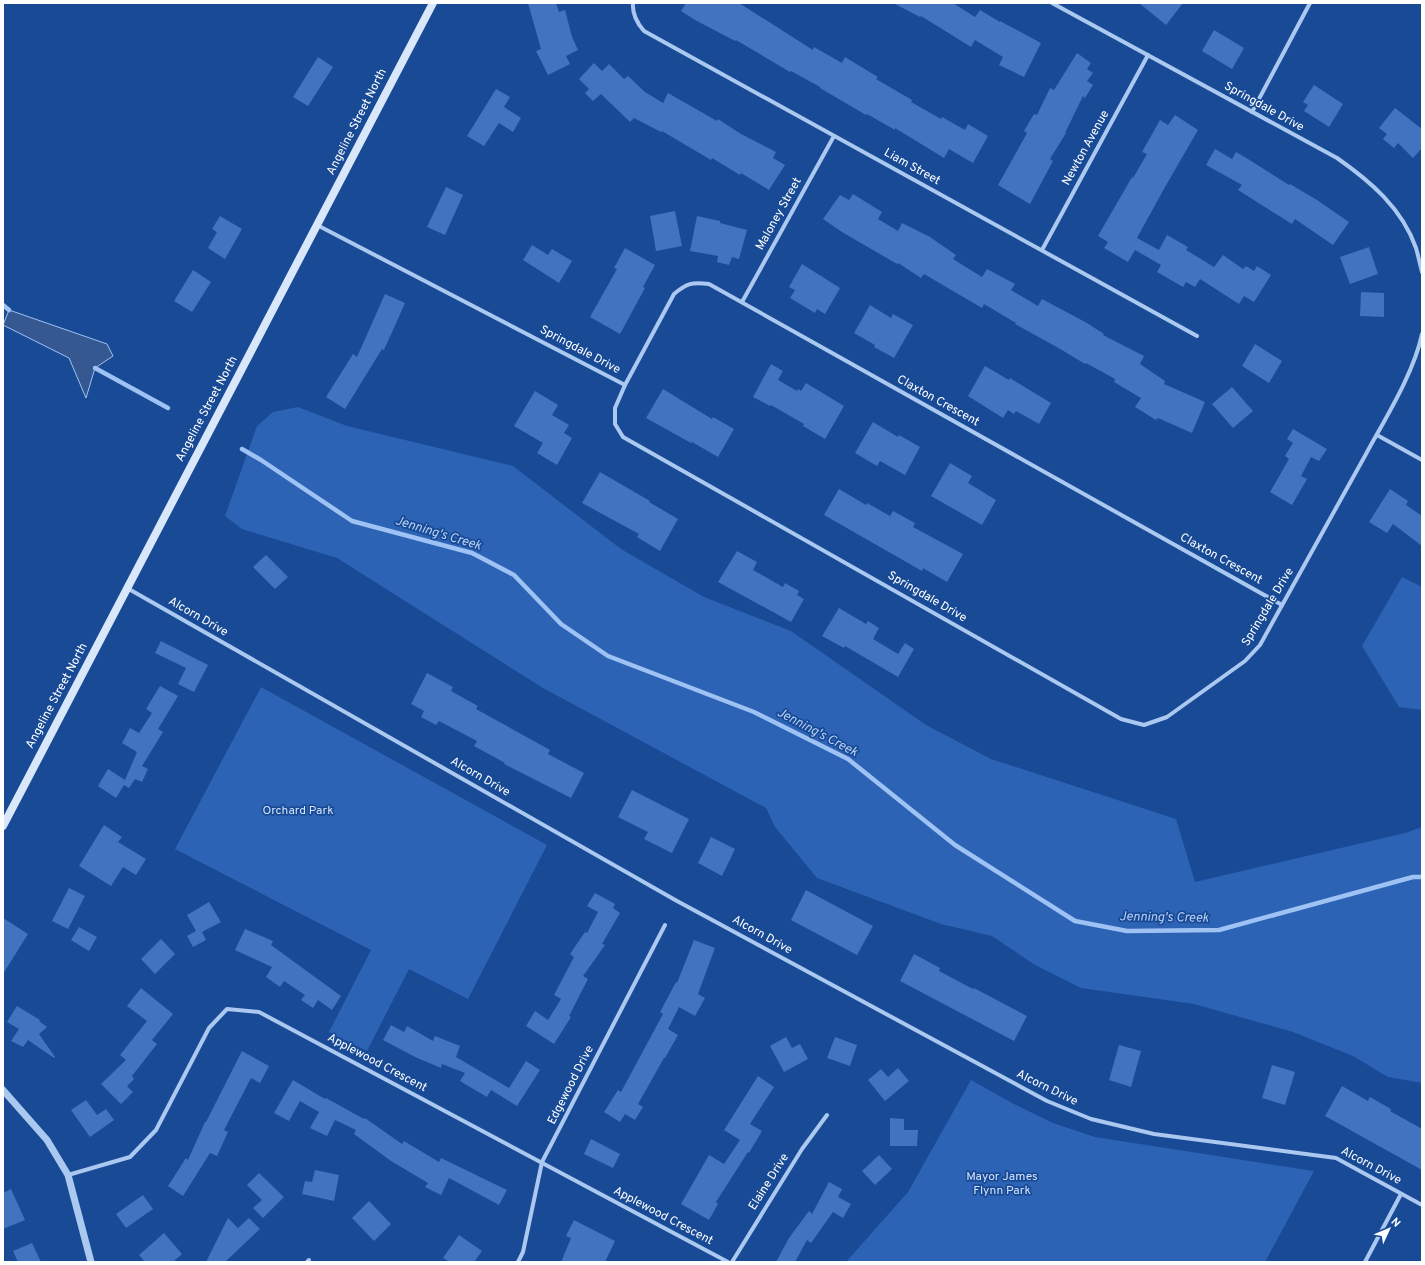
<svg xmlns="http://www.w3.org/2000/svg" width="1425" height="1265" font-family="Overpass,sans-serif">
<style>
.green{fill:#2c63b5}
.water{fill:#355891;stroke:#9ec2f3}
.lines{fill:none;stroke-linecap:round;stroke-linejoin:round}
.stream{stroke:#9ec2f3;stroke-width:4.5}
.building{fill:#4173be}
.minor{stroke:#abc8f1;stroke-width:4}
.tertiary{stroke:#abc8f1;stroke-width:7}
.secondary{stroke:#d9e7fb;stroke-width:8}
.labels{text-anchor:middle;dominant-baseline:central;stroke-width:3.5;stroke-linejoin:round;paint-order:stroke}
.street-label{font-size:12px;fill:#fff;stroke:#184a96}
.park-label{font-size:12px;fill:#d2e3fc;stroke:#184a96}
.water-label{font-size:13px;font-style:italic;fill:#b7d2f7;stroke:#184a96}
</style>
<rect width="100%" height="100%" fill="#184a96"/>
<g class="green">
<polygon points="298,407 347,426 513,466 621,549 704,597 791,631 926,725 991,759 1176,819 1195,882 1405,833 1422,827 1422,1083 1388,1077 1353,1056 1293,1032 1194,1004 1081,988 1035,965 992,936 941,924 817,878 775,827 766,808 543,688 337,558 242,529 225,516 257,426 273,412"/>
<polygon points="1402,577 1422,587 1422,710 1399,707 1362,646"/>
<polygon points="261,687 547,845 468,999 409,969 367,1051 329,1032 371,950 175,849"/>
<polygon points="971,1080 1012,1103 1053,1123 1095,1137 1314,1171 1265,1262 846,1262 908,1192"/>
</g>
<polygon class="water" points="9,310 107,344 113,356 95,368 86,398 69,358 3,325"/>
<g class="lines">
<g class="stream">
<polyline points="3,305 9,310"/>
<polyline points="95,368 168,408"/>
<polyline points="242,449 261,460 352,521 472,553 514,575 561,624 608,656 754,712 848,759 955,845 1075,921 1127,931 1219,930 1413,877 1422,877"/>
</g>
</g>
<g class="building">
<polygon points="528,3 556,3 559,12 565,10 572,37 578,50 566,56 570,64 548,75 536,51 541,49"/>
<polygon points="686,3 739,3 813,50 814,47 842,63 845,57 858,65 878,77 876,79 912,100 911,102 941,119 942,117 965,130 968,124 988,136 973,163 949,149 944,158 895,128 895,130 867,114 866,115 820,88 820,87 791,71 790,72 736,40 735,41 695,20 681,11"/>
<polygon points="893,3 953,3 975,17 980,10 1000,22 1000,21 1041,43 1024,77 999,65 1003,57 975,40 971,47 921,16 920,17"/>
<polygon points="1139,3 1183,3 1166,25"/>
<polygon points="1214,30 1244,48 1232,69 1202,51"/>
<polygon points="1077,53 1091,63 1087,69 1093,73 1087,81 1093,85 1085,98 1083,96 1065,133 1066,133 1050,159 1053,161 1030,204 998,185 1027,133 1024,131 1034,114 1037,115 1050,88 1054,90"/>
<polygon points="318,57 333,67 308,106 293,97"/>
<polygon points="594,63 602,71 609,64 624,79 628,76 645,92 663,103 668,93 717,121 718,119 741,134 776,152 773,158 785,165 769,190 741,173 740,175 712,158 711,160 662,131 661,132 634,118 630,122 601,94 593,101 585,93 589,89 579,79"/>
<polygon points="1314,85 1343,104 1329,127 1304,111 1308,105 1303,102"/>
<polygon points="496,89 510,97 504,107 521,118 513,132 499,123 484,146 467,136"/>
<polygon points="1395,108 1422,129 1422,148 1413,158 1398,143 1394,148 1383,139 1387,134 1379,128"/>
<polygon points="1175,115 1198,130 1165,187 1137,238 1159,250 1167,235 1188,247 1186,250 1214,267 1223,255 1243,269 1246,266 1254,271 1257,266 1271,275 1254,302 1244,296 1239,304 1200,279 1195,287 1186,282 1183,287 1157,272 1161,265 1135,250 1128,262 1104,248 1108,242 1098,236 1132,177 1133,178 1147,154 1142,152 1160,120 1168,125"/>
<polygon points="1215,149 1232,159 1236,152 1248,159 1289,185 1290,184 1317,200 1349,222 1333,245 1295,219 1292,224 1238,190 1242,185 1206,165"/>
<polygon points="446,187 463,195 445,235 427,227"/>
<polygon points="853,194 882,212 878,219 898,231 902,223 930,237 956,255 953,259 982,277 987,269 1015,284 1011,290 1038,306 1042,299 1087,323 1104,334 1103,335 1144,356 1140,364 1165,381 1164,384 1205,402 1192,433 1158,418 1156,420 1135,407 1141,398 1114,382 1115,379 1086,363 1085,364 1062,350 1015,324 1016,323 984,304 982,308 924,274 921,278 898,263 897,264 842,232 823,219 840,195 849,200"/>
<polygon points="675,211 682,246 656,251 650,216"/>
<polygon points="220,216 242,229 225,259 208,248 217,232 212,229"/>
<polygon points="697,216 720,221 720,223 747,230 739,259 732,257 729,265 717,262 718,256 690,251"/>
<polygon points="532,245 548,255 552,249 572,261 559,283 523,260"/>
<polygon points="1369,247 1378,274 1350,284 1340,257"/>
<polygon points="625,248 655,265 643,287 645,288 620,334 590,317 617,269 614,268"/>
<polygon points="802,264 840,288 825,314 817,309 815,313 790,298 795,290 789,287"/>
<polygon points="193,270 211,282 192,312 174,301"/>
<polygon points="1361,292 1384,293 1384,317 1360,316"/>
<polygon points="385,294 405,303 384,350 382,349 345,409 326,397 353,354 357,357"/>
<polygon points="870,305 891,318 893,314 913,325 894,358 874,347 875,345 854,333"/>
<polygon points="1255,344 1282,361 1269,383 1242,366"/>
<polygon points="771,364 783,371 778,380 797,391 798,389 801,391 806,383 844,406 825,439 803,426 804,424 771,405 770,406 753,397"/>
<polygon points="985,366 1009,380 1010,378 1051,403 1039,424 1016,411 1014,414 1008,410 1003,418 968,396"/>
<polygon points="1232,387 1253,411 1233,428 1212,404"/>
<polygon points="663,389 712,419 713,417 734,429 718,457 692,442 691,443 646,418"/>
<polygon points="535,391 558,405 552,415 569,425 564,433 572,438 557,465 537,453 543,443 514,426"/>
<polygon points="873,422 898,437 899,435 920,447 905,475 880,461 877,466 855,453"/>
<polygon points="1293,429 1327,449 1319,461 1311,457 1301,476 1307,479 1292,505 1270,492 1289,459 1285,456 1293,443 1287,439"/>
<polygon points="950,463 972,476 968,483 996,500 982,525 931,496"/>
<polygon points="600,472 650,501 649,502 678,519 660,551 637,537 639,534 582,503"/>
<polygon points="839,489 866,505 867,503 890,516 893,511 915,523 913,527 963,554 947,582 923,568 922,571 824,515"/>
<polygon points="1390,489 1408,501 1406,505 1422,516 1422,546 1393,524 1387,533 1369,522"/>
<polygon points="737,551 757,562 753,570 783,587 785,583 799,591 797,595 804,599 791,622 718,582"/>
<polygon points="266,555 288,577 275,589 253,567"/>
<polygon points="839,608 866,624 868,621 879,628 873,639 898,654 905,643 914,649 898,677 845,646 844,648 822,636"/>
<polygon points="161,641 208,665 194,692 178,684 186,668 155,653"/>
<polygon points="427,673 453,687 451,691 478,706 476,709 550,750 548,754 584,773 571,798 504,764 505,763 474,746 477,741 439,721 436,725 421,717 424,711 411,704"/>
<polygon points="160,686 178,696 158,729 163,732 142,766 148,769 142,782 135,779 129,788 124,785 116,798 98,786 108,769 125,780 137,752 122,743 130,728 139,733 152,713 146,709"/>
<polygon points="632,790 689,819 672,853 644,839 648,832 618,817"/>
<polygon points="104,825 122,837 118,842 146,859 136,875 123,867 111,886 79,866"/>
<polygon points="711,837 735,849 722,876 698,863"/>
<polygon points="69,888 85,896 68,929 52,921"/>
<polygon points="806,890 873,926 857,955 791,920"/>
<polygon points="595,893 615,904 613,908 620,913 602,944 605,945 583,976 588,979 569,1016 571,1017 554,1044 526,1026 535,1011 548,1020 561,999 554,995 574,957 570,954 585,932 587,933 598,912 587,906"/>
<polygon points="209,902 221,922 202,932 206,940 193,947 187,936 196,931 187,915"/>
<polygon points="3,918 28,934 3,974"/>
<polygon points="79,927 97,937 89,951 71,940"/>
<polygon points="245,929 273,941 271,945 341,996 332,1010 318,1000 313,1008 301,1000 305,995 284,981 280,987 266,977 272,967 235,950"/>
<polygon points="161,939 175,954 155,974 141,959"/>
<polygon points="694,940 715,948 698,994 705,998 695,1016 679,1007 668,1029 678,1035 665,1058 664,1058 638,1104 643,1107 635,1120 625,1114 620,1122 604,1112 618,1090 621,1092 663,1014 660,1012 676,982 677,983"/>
<polygon points="914,954 940,968 939,971 973,989 974,988 1027,1016 1014,1041 900,981"/>
<polygon points="141,988 173,1014 152,1040 157,1044 132,1076 134,1079 127,1086 133,1092 121,1104 101,1084 126,1060 120,1055 147,1021 127,1006"/>
<polygon points="17,1006 40,1020 39,1021 47,1027 39,1034 55,1057 54,1058 28,1040 23,1047 11,1041 19,1029 7,1022"/>
<polygon points="391,1025 404,1032 407,1026 433,1041 435,1036 460,1046 456,1057 509,1088 526,1061 540,1070 517,1106 491,1090 487,1097 460,1081 465,1073 442,1064 441,1068 415,1057 383,1040"/>
<polygon points="786,1037 792,1048 800,1044 808,1059 784,1072 770,1046"/>
<polygon points="835,1037 857,1045 850,1066 827,1058"/>
<polygon points="1119,1045 1141,1051 1131,1087 1109,1080"/>
<polygon points="242,1051 269,1066 260,1083 251,1078 224,1130 228,1132 217,1156 210,1153 183,1196 168,1186 186,1158 188,1160 205,1122 206,1122"/>
<polygon points="1272,1065 1295,1072 1285,1105 1262,1098"/>
<polygon points="898,1068 909,1081 885,1101 868,1080 881,1069 888,1077"/>
<polygon points="758,1076 774,1087 750,1124 762,1131 749,1153 748,1152 716,1202 718,1204 709,1220 681,1204 709,1155 724,1164 740,1140 724,1130"/>
<polygon points="293,1080 325,1099 326,1098 364,1119 365,1118 402,1144 404,1141 439,1162 441,1158 507,1190 499,1205 449,1178 441,1195 425,1187 428,1183 391,1161 354,1134 356,1130 335,1120 327,1136 310,1128 319,1112 300,1101 289,1121 274,1113"/>
<polygon points="1342,1086 1368,1101 1370,1097 1391,1109 1390,1111 1422,1129 1422,1170 1325,1116"/>
<polygon points="86,1100 97,1115 106,1109 114,1120 90,1137 71,1110"/>
<polygon points="890,1118 904,1119 904,1130 918,1130 917,1146 890,1146"/>
<polygon points="591,1139 620,1154 613,1168 584,1154"/>
<polygon points="879,1155 892,1169 875,1185 862,1171"/>
<polygon points="315,1170 339,1175 334,1201 302,1194 305,1181 312,1182"/>
<polygon points="259,1173 284,1197 263,1218 253,1208 262,1200 247,1185"/>
<polygon points="829,1182 842,1189 838,1197 851,1204 843,1218 833,1212 811,1243 807,1240 795,1262 776,1262 789,1238 809,1211 812,1214"/>
<polygon points="11,1189 25,1220 3,1229 3,1193"/>
<polygon points="143,1195 153,1209 126,1228 116,1214"/>
<polygon points="369,1201 391,1224 374,1241 352,1218"/>
<polygon points="228,1218 238,1228 249,1218 260,1229 225,1262 206,1262"/>
<polygon points="574,1220 615,1241 605,1262 561,1262 571,1238 566,1236"/>
<polygon points="164,1233 182,1254 173,1262 145,1262 139,1255"/>
<polygon points="459,1235 482,1251 474,1262 450,1262 443,1258"/>
<polygon points="32,1243 41,1262 18,1262 13,1251"/>
</g>
<g class="lines">
<g class="minor">
<path d="M633,3C632,14 637,23 644,31L1197,336"/>
<path d="M1052,3L1337,158C1370,181 1402,208 1416,248C1418,255 1420,264 1422,272"/>
<polyline points="1252,112 1310,3"/>
<path d="M317,225L625,385L615,408V424L623,437L1121,719L1144,725L1167,717L1245,661L1260,645C1295,581 1331,518 1366,454C1385,419 1414,373 1422,334"/>
<polyline points="1042,250 1148,55"/>
<polyline points="742,302 834,136"/>
<path d="M625,385L674,294C687,283 692,282 709,284L1282,605"/>
<polyline points="1377,435 1422,460"/>
<polyline points="127,588 677,901 1047,1101 1091,1119 1154,1134 1336,1158 1422,1205"/>
<polyline points="68,1175 130,1157 156,1130 209,1028 227,1009 259,1012 728,1262"/>
<polyline points="307,1262 309,1260"/>
<polyline points="518,1262 523,1252 542,1162 665,925"/>
<polyline points="732,1262 802,1149 827,1115"/>
<polyline points="1365,1262 1401,1194"/>
</g>
<polyline class="tertiary" points="3,1090 47,1140 68,1175 91,1262"/>
<polyline class="secondary" points="3,826 433,3"/>
</g>
<g class="labels">
<g class="street-label">
<text transform="translate(1264 107) rotate(29)">Springdale Drive</text>
<text transform="translate(357 122) rotate(-63)">Angeline Street North</text>
<text transform="translate(1086 148) rotate(-61)">Newton Avenue</text>
<text transform="translate(912 167) rotate(29)">Liam Street</text>
<text transform="translate(779 214) rotate(-61)">Maloney Street</text>
<text transform="translate(580 350) rotate(28)">Springdale Drive</text>
<text transform="translate(938 401) rotate(29)">Claxton Crescent</text>
<text transform="translate(207 409) rotate(-62)">Angeline Street North</text>
<text transform="translate(1221 559) rotate(29)">Claxton Crescent</text>
<text transform="translate(927 597) rotate(30)">Springdale Drive</text>
<text transform="translate(1268 607) rotate(-59)">Springdale Drive</text>
<text transform="translate(198 617) rotate(30)">Alcorn Drive</text>
<text transform="translate(57 696) rotate(-62)">Angeline Street North</text>
<text transform="translate(480 777) rotate(30)">Alcorn Drive</text>
<text transform="translate(762 935) rotate(29)">Alcorn Drive</text>
<text transform="translate(377 1063) rotate(28)">Applewood Crescent</text>
<text transform="translate(571 1085) rotate(-63)">Edgewood Drive</text>
<text transform="translate(1047 1088) rotate(26)">Alcorn Drive</text>
<text transform="translate(1371 1166) rotate(28)">Alcorn Drive</text>
<text transform="translate(769 1182) rotate(-58)">Elaine Drive</text>
<text transform="translate(663 1216) rotate(28)">Applewood Crescent</text>
</g>
<g class="park-label">
<text x="298" y="811">Orchard Park</text>
<text x="1002" y="1177">Mayor James<tspan x="1002" dy="14">Flynn Park</tspan></text>
</g>
<g class="water-label">
<text transform="translate(438 534) rotate(17)">Jenning's Creek</text>
<text transform="translate(817 733) rotate(28)">Jenning's Creek</text>
<text transform="translate(1164 918) rotate(1)">Jenning's Creek</text>
</g>
</g>
<rect width="1425" height="1265" fill="none" stroke="#ffffff" stroke-width="8"/>
<g transform="translate(1389 1229) rotate(46)" stroke="#184a96" stroke-width="3" paint-order="stroke">
<path d="M0-3L7 15L0 10L-7 15Z" fill="#ffffff"/>
<text y="-6" font-size="11" font-weight="bold" text-anchor="middle" fill="#ffffff">N</text>
</g>
</svg>
